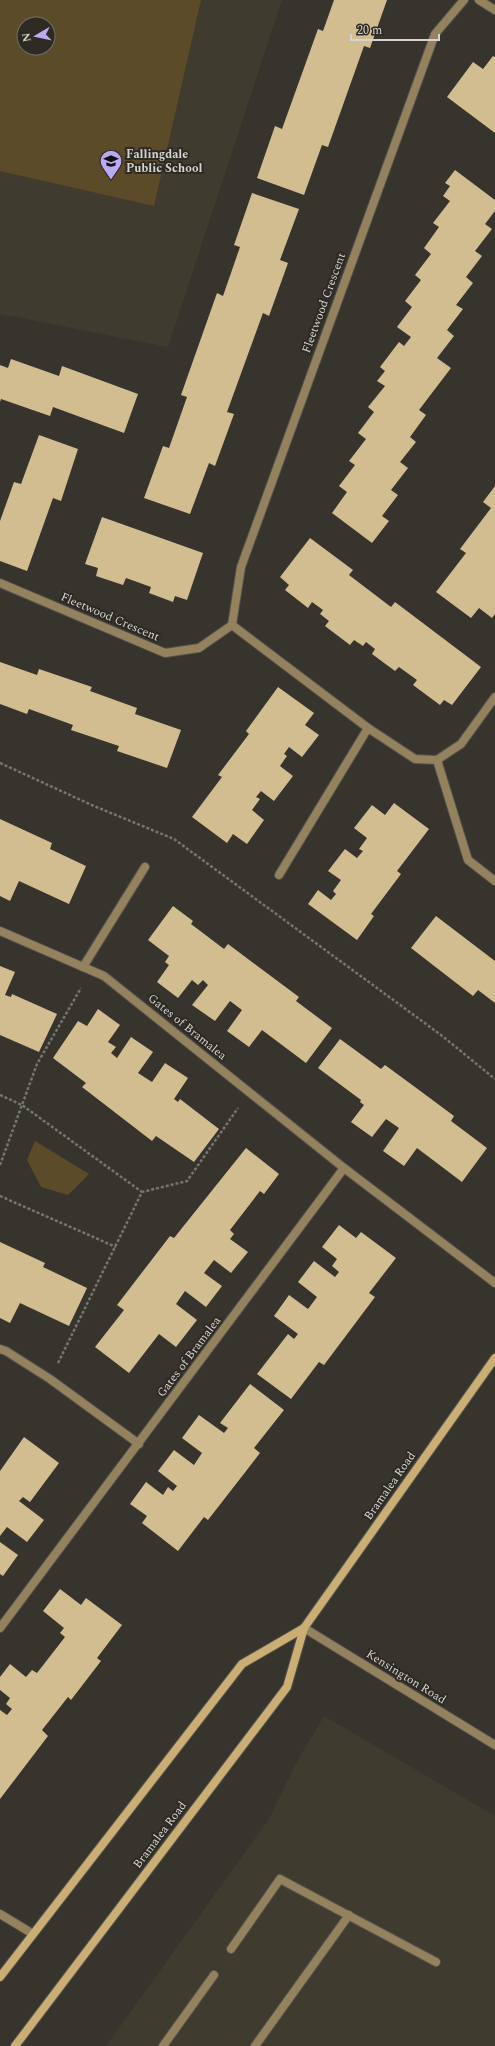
<svg xmlns="http://www.w3.org/2000/svg" width="495" height="2046" font-family="Spectral,serif">
<style>
.built{fill:#403b2f;fill-rule:evenodd}
.green{fill:#5c4b28;fill-rule:evenodd}
.building{fill:#d2bd91}
.lines{fill:none;stroke-linecap:round;stroke-linejoin:round}
.lane-casing{stroke:#54514b;stroke-width:10}
.street-casing{stroke:#54514b;stroke-width:10}
.secondary-casing{stroke:#54514b;stroke-width:10}
.path{stroke:#77756f;stroke-width:2.5;stroke-dasharray:3 2;stroke-linecap:butt}
.lane{stroke:#94825e;stroke-width:8}
.street{stroke:#94825e;stroke-width:8}
.secondary{stroke:#caae73;stroke-width:8}
.labels{text-anchor:middle;dominant-baseline:central;stroke-width:4;stroke-linejoin:round;paint-order:stroke}
.poi-label{font-size:12px;font-weight:bold;fill:#d6d4d0;stroke:#2d2a24;text-anchor:start}
.street-label{font-size:12px;fill:#d6d4d0;stroke:#2d2a24}
</style>
<rect width="100%" height="100%" fill="#37342e"/>
<g class="built">
<path d="M0,0H282L168,347L0,314ZM24,24H48V48H24Z"/>
<polygon points="324,1716 495,1816 495,2046 106,2046 269,1819 295,1765"/>
</g>
<g class="green">
<path d="M0,0H201L154,206L0,171ZM24,24H48V48H24Z"/>
<polygon points="35,1141 89,1174 68,1195 41,1187 27,1160"/>
</g>
<g class="building">
<polygon points="334,0 387,0 370,48 364,46 328,147 322,145 304,195 257,178 275,126 282,129 318,29 323,31"/>
<polygon points="493,56 495,57 495,133 447,97 473,62 483,69"/>
<polygon points="455,170 495,200 495,211 485,224 492,229 475,251 482,256 466,277 473,283 456,305 463,309 447,330 454,336 437,358 451,368 419,410 426,415 410,437 416,442 400,462 408,468 391,490 398,495 382,516 389,521 372,543 332,513 347,492 339,486 355,465 349,461 366,439 358,433 374,412 368,407 385,386 377,381 385,371 380,367 399,342 404,346 411,337 397,327 412,307 405,301 421,280 415,275 431,254 424,248 439,227 433,223 450,201 443,196 450,186 445,183"/>
<polygon points="252,193 299,209 280,260 288,263 269,316 263,313 227,412 234,414 215,466 209,463 190,514 144,498 163,446 169,448 187,397 181,395 217,293 223,296 240,247 234,245"/>
<polygon points="11,359 59,376 62,366 138,394 124,433 53,407 50,416 1,399 0,402 0,365 8,368"/>
<polygon points="39,435 78,449 61,501 53,498 27,571 0,561 0,521 14,482 21,484"/>
<polygon points="495,486 495,614 492,618 479,608 471,618 436,592 466,553 460,549 491,508 483,502"/>
<polygon points="102,517 203,553 187,600 175,596 173,602 149,593 151,587 126,578 123,585 96,576 98,568 85,564"/>
<polygon points="310,538 353,570 349,575 391,607 395,602 481,667 452,705 444,700 440,705 413,685 417,680 399,667 395,671 372,654 375,649 366,642 363,646 354,640 350,645 325,626 329,621 320,614 323,610 312,602 308,608 285,590 289,585 280,577"/>
<polygon points="0,662 37,675 39,669 92,687 90,691 137,708 135,714 181,730 167,768 117,751 119,746 71,730 73,725 29,709 27,714 0,704"/>
<polygon points="278,687 314,713 305,725 319,735 302,757 289,747 284,754 287,756 280,766 293,776 274,801 261,791 256,797 260,799 252,810 264,820 247,844 233,834 227,843 192,817 222,777 218,775 249,734 246,731"/>
<polygon points="394,803 429,829 397,871 401,874 371,914 374,916 357,940 308,904 318,890 331,900 336,894 333,891 341,880 328,871 345,849 357,858 363,851 359,849 367,838 354,828 372,805 385,815"/>
<polygon points="0,819 52,843 50,849 86,866 69,904 19,881 10,901 0,896"/>
<polygon points="173,906 193,921 191,924 224,949 228,944 299,997 296,1001 332,1028 306,1063 262,1030 249,1047 227,1031 242,1010 230,1001 215,1021 192,1005 208,985 203,980 198,985 192,980 178,998 157,982 169,965 165,962 169,956 148,940"/>
<polygon points="436,916 495,961 495,1003 478,990 473,996 411,948"/>
<polygon points="0,966 15,972 5,995 11,997 12,994 57,1014 39,1052 0,1035"/>
<polygon points="98,1009 120,1025 108,1042 116,1047 111,1053 117,1058 131,1037 153,1052 138,1073 152,1082 165,1063 188,1078 174,1099 178,1102 180,1099 219,1129 194,1162 156,1136 152,1141 82,1087 86,1083 53,1058 78,1021 87,1026"/>
<polygon points="340,1039 381,1069 385,1065 419,1090 454,1116 451,1121 487,1148 462,1182 417,1148 404,1166 383,1151 399,1128 386,1119 372,1137 351,1122 364,1105 360,1102 361,1100 318,1068"/>
<polygon points="246,1148 279,1174 264,1194 260,1191 230,1230 234,1234 230,1239 248,1252 231,1273 214,1260 204,1273 222,1286 206,1307 185,1291 176,1304 197,1320 176,1347 159,1334 129,1373 95,1347 124,1310 117,1305 170,1236 174,1238"/>
<polygon points="339,1225 356,1238 361,1232 396,1258 369,1293 375,1297 324,1365 319,1362 291,1399 257,1374 288,1334 294,1339 298,1334 274,1316 289,1295 308,1309 317,1297 298,1282 314,1261 335,1277 339,1272 332,1266 337,1259 322,1247"/>
<polygon points="0,1242 45,1263 43,1267 87,1288 69,1326 20,1303 10,1323 0,1318"/>
<polygon points="250,1384 284,1410 254,1448 260,1453 208,1520 204,1517 178,1551 142,1523 147,1516 130,1504 146,1482 163,1495 168,1487 173,1491 177,1486 158,1471 174,1450 194,1465 202,1453 182,1438 199,1415 224,1433 228,1428 220,1423"/>
<polygon points="24,1437 59,1463 30,1502 23,1497 19,1501 44,1520 27,1542 7,1527 0,1536 0,1471"/>
<polygon points="0,1542 18,1555 3,1576 0,1574"/>
<polygon points="60,1589 81,1605 86,1598 122,1625 97,1658 101,1661 71,1700 68,1697 42,1730 48,1736 0,1799 0,1710 7,1715 12,1709 6,1704 10,1698 0,1690 0,1677 10,1664 26,1677 32,1670 37,1673 65,1637 60,1633 64,1628 43,1611"/>
</g>
<g class="lines">
<g class="lane-casing">
<g id="lane">
<polyline points="437,760 468,860 495,881"/>
<polyline points="279,875 368,728"/>
<polyline points="83,967 145,867"/>
<polyline points="231,1949 280,1879 436,1962"/>
<polyline points="163,2046 214,1975"/>
<polyline points="255,2046 349,1915"/>
</g>
</g>
<g class="street-casing">
<g id="street">
<polyline points="479,0 495,10"/>
<polyline points="0,583 165,653 199,648 232,625 241,567 435,34 464,0"/>
<polyline points="232,625 368,728 415,759 437,760 461,744 495,697"/>
<polyline points="0,931 104,976 344,1168 495,1283"/>
<polyline points="0,1349 6,1351 50,1379 139,1444"/>
<polyline points="0,1628 344,1168"/>
<polyline points="304,1628 495,1745"/>
<polyline points="0,1914 33,1934"/>
</g>
</g>
<g class="secondary-casing">
<g id="secondary">
<polyline points="0,1977 242,1664 304,1628"/>
<polyline points="15,2046 287,1687 304,1628 495,1358"/>
</g>
</g>
<g class="path">
<polyline points="0,763 94,806 174,839 441,1035 495,1079"/>
<polyline points="0,1095 22,1105 142,1192"/>
<polyline points="0,1165 37,1064 81,988"/>
<polyline points="0,1196 116,1247"/>
<polyline points="58,1363 142,1192 187,1181 238,1108"/>
</g>
<use href="#lane" class="lane"/>
<use href="#street" class="street"/>
<use href="#secondary" class="secondary"/>
</g>
<defs>
<g id="school-pin" transform="scale(1.15)"><path d="M0 17L-7.5 6A9.5 9.5 0 1 1 7.5 6Z" fill="#bca9f5" stroke="#2d2a24"/><path d="M0-5L7-2L0 1L-7-2ZM-4 1L0 2.5L4 1V4Q0 6-4 4Z" fill="#111"/></g>
</defs>
<g fill-rule="evenodd">
<use href="#school-pin" x="111" y="161"/>
</g>
<g class="labels">
<g class="poi-label">
<text x="126" y="154">Fallingdale<tspan x="126" dy="14">Public School</tspan></text>
</g>
<g class="street-label">
<text transform="translate(324 303) rotate(-70)">Fleetwood Crescent</text>
<text transform="translate(110 617) rotate(23)">Fleetwood Crescent</text>
<text transform="translate(187 1027) rotate(39)">Gates of Bramalea</text>
<text transform="translate(189 1357) rotate(-53)">Gates of Bramalea</text>
<text transform="translate(390 1486) rotate(-55)">Bramalea Road</text>
<text transform="translate(406 1677) rotate(32)">Kensington Road</text>
<text transform="translate(160 1835) rotate(-53)">Bramalea Road</text>
</g>
</g>
<g transform="translate(36 36) rotate(261)"><circle r="19" fill="#2d2a24" stroke="#716e69"/>
<path d="M0-3L7 15L0 10L-7 15Z" fill="#bca9f5"/>
<text y="-6" font-size="11" font-weight="bold" text-anchor="middle" fill="#d6d4d0">N</text>
</g>
<path d="M351 34v6h88v-6" fill="none" stroke="#d6d4d0" stroke-width="2"/>
<text x="357" y="34" font-size="12" fill="#d6d4d0" stroke="#2d2a24" stroke-width="3" paint-order="stroke">20 m</text>
</svg>
